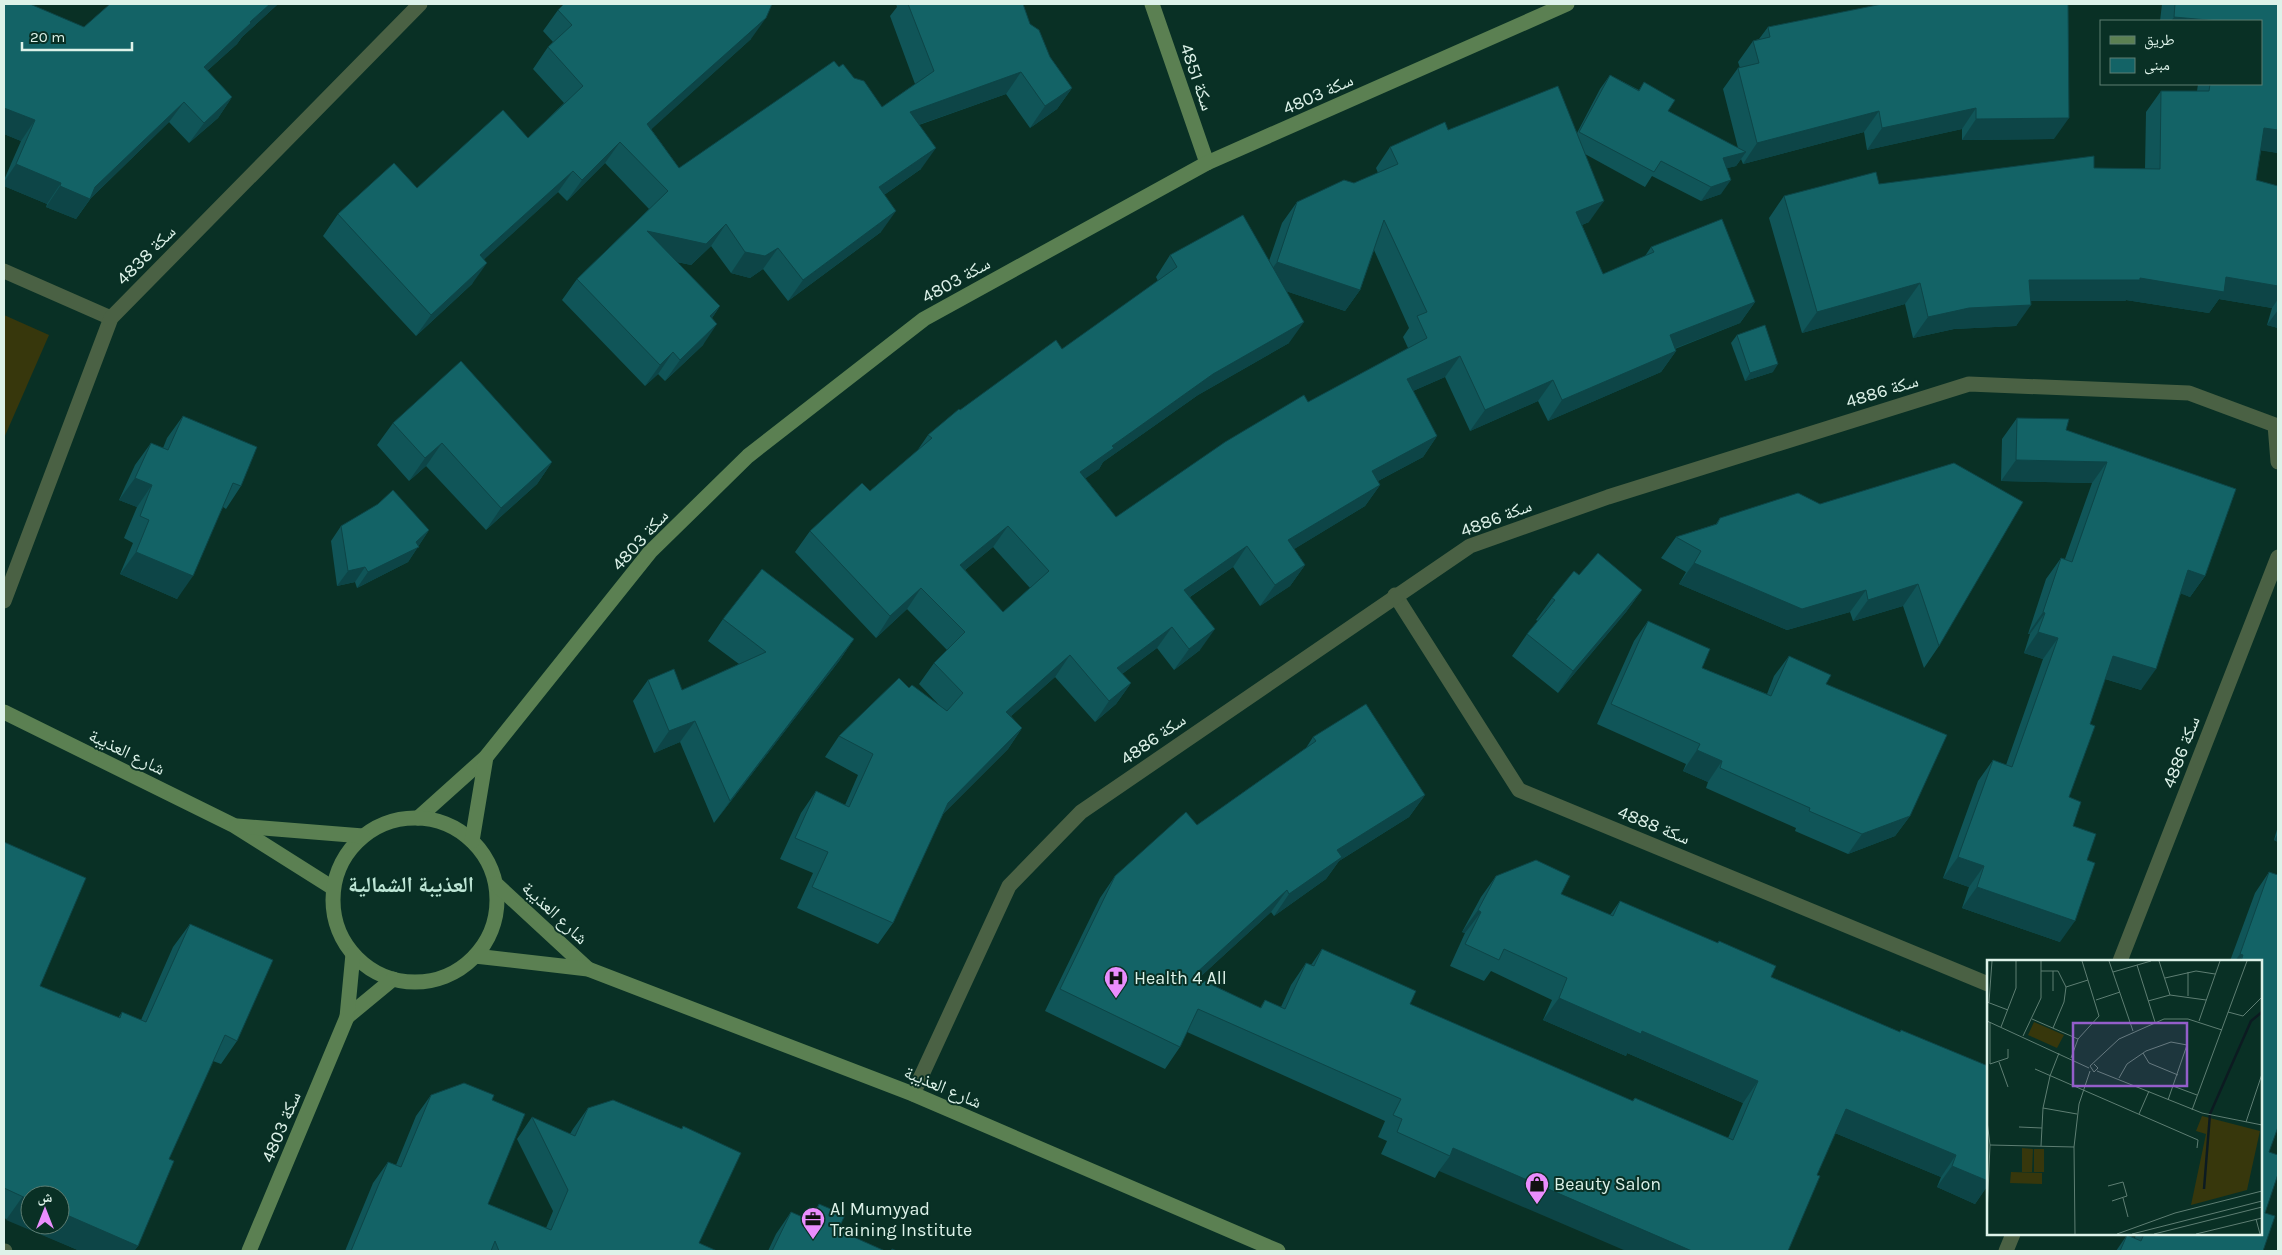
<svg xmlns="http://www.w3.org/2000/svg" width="2282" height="1255" font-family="Karla,'Noto Naskh Arabic',sans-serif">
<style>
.green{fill:#37370c}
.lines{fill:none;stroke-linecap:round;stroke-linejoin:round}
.street{stroke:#4a6144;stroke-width:15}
.secondary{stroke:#5b8052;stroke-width:15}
.wall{fill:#105558;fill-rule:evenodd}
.shaded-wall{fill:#0d4547}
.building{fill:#136366;stroke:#0d4547;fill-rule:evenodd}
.labels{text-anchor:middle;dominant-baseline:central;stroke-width:4;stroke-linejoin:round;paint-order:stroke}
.street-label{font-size:18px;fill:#ddf2e9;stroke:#093025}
.poi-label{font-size:18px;fill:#ddf2e9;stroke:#093025;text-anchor:start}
.district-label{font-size:22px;font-weight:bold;fill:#bde6d6;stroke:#093025}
.inset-river{fill:none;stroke:#0c1b21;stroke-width:2.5}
.inset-road{fill:none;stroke:#5e7e73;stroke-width:1}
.view{fill:#945eca;fill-opacity:0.15;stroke:#945eca;stroke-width:2.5}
.inset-edge{fill:none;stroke:#ddf2e9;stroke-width:2.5}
</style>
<rect width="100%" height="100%" fill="#093025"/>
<polygon class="green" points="4,315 49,335 4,438"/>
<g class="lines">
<g class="street">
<polyline points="4,271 111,318"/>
<polyline points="1395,595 1519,790 1988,984"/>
<polyline points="4,601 111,318 420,4"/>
<polyline points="2120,961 2278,557"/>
<polyline points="913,1094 1009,886 1081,812 1470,546 1608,497 1969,384 2189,393 2275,425 2278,462"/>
<polyline points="4,1251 5,1251"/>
<polyline points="2006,1251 2013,1234"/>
</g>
<g class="secondary">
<polyline points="1152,4 1207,163"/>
<polyline points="4,712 233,825 333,888"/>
<polyline points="418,818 486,757 650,552 748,456 924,319 1207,163 1567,4"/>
<circle cx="415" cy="900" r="82"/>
<polyline points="237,826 363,836"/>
<polyline points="472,841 486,757"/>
<polyline points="496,884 588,969"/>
<polyline points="475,956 588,969 913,1094 1278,1251"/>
<polyline points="347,1017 393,979"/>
<polyline points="249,1251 347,1017 353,954"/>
</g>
</g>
<g class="wall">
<polygon points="4,4 84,27 110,4 278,4 242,37 237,44 207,71 232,97 218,118 189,143 169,122 91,198 76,219 46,207 47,204 4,186 4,180 21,141 4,134"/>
<polygon points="896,4 1023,4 1030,24 1050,57 1072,88 1057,109 1030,128 1006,94 919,125 921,169 884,195 881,232 788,301 763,269 750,278 731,273 711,246 691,265 677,262 720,306 712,318 703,345 665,381 658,374 645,386 562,300 577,279 649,209 605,163 567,201 558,192 484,259 472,284 416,336 323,236 338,214 417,188 528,138 564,103 533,69 548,47 553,42 543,31 558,10 751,39 651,129 679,168 839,67 854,78 882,107 915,84 890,16 897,7"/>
<path d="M1882,4L2054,139L1962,140V129L1867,150L1864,132L1743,164L1741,159L1736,166L1727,168L1721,194L1701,201L1652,176L1645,187L1585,154L1589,222L1582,225L1603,274L1645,256L1651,247L1755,302L1740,323L1675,349L1676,351L1661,372L1548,421L1538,401L1470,431L1445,377L1413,391L1437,436L1423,457L1378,481L1380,485L1365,506L1294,549L1305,565L1290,586L1260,606L1233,567L1190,597L1200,650L1174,670L1157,648L1122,674L1131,683L1116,704L1095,722L1055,677L1011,716L1022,728L1008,749L943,814L893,923L878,944L797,908L813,873L780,859L801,813L816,791L845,805L858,775L825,757L839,736L909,688L940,706L919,684L934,663L947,650L907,609L876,638L795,552L810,531L870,491L917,451L928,435L960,410L1062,349L1158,281L1156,277L1170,255L1269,261L1282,223L1297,202L1354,183L1378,173L1376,168L1390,147L1448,130L1577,133L1600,89L1610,75L1639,90L1644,82L1668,111L1738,148L1723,89L1738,68H1740L1738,62L1753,41L1759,39L1768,27ZM1374,250L1409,328L1403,337L1408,348L1308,402L1116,517L1085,478L1099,469L1103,462L1198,395L1289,343L1286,291L1345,311L1360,290ZM993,547L1030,588L1003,612L965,570Z"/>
<polygon points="2162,4 2278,4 2278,153 2261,150 2256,180 2278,186 2278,328 2267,325 2272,308 2219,299 2209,313 2126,300 2125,301 2031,301 2016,326 1954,329 1913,338 1905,304 1802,333 1769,218 1784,196 1879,184 2094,168 2145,169 2146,112 2161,91 2197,91 2198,84 2261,84 2261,21 2160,21"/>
<polygon points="1737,335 1773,372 1745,381 1731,343"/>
<polygon points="183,416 241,486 226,509 223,507 177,599 120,574 133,543 124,538 137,507 119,500 135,465 151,443 163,448 167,438"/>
<polygon points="2017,418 2066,430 2236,489 2205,576 2190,597 2181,593 2141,690 2105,679 2090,724 2069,797 2073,826 2060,942 1962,908 1969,887 1943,878 1978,781 1993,760 2006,765 2043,659 2024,653 2030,634 2028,634 2046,579 2061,558 2065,559 2092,483 2001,481 2002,439"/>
<polygon points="393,423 552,462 537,484 486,530 426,466 409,481 377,445"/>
<polygon points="1954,463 1939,646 1924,668 1903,606 1853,621 1850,612 1787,630 1679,584 1686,572 1661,558 1676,537 1716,524 1720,518 1820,504"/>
<polygon points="341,526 429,530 408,562 357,588 355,582 337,586 331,541"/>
<polygon points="1579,575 1642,590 1626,612 1558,693 1512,656 1527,634 1538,621 1536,620 1552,598"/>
<polygon points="723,619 854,639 839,661 714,823 680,742 654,753 633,701 648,680 682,690 739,664 708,641"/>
<polygon points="1648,621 1702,668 1767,694 1774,676 1789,656 1826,684 1910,816 1895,836 1848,854 1795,831 1796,828 1706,788 1708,782 1683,771 1686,764 1597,724 1634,641"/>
<polygon points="1313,737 1425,795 1409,817 1339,861 1326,879 1274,916 1271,912 1199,978 1260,1008 1265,1000 1281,1007 1291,985 1306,963 1311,965 1322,949 1410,1004 1632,1101 1635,1098 1728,1138 1743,1103 1627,1053 1626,1056 1543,1020 1552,1000 1491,971 1484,981 1450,966 1465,933 1462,932 1481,897 1496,876 1561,894 1610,915 1620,901 1717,943 1719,941 1771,977 1900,1032 1901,1030 1988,1066 1988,1185 1975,1204 1937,1187 1941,1177 1835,1133 1439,1171 1435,1178 1381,1154 1387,1141 1378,1137 1385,1121 1187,1032 1180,1047 1165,1069 1045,1011 1100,898 1115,876 1197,825 1306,748"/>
<polygon points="2278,826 2278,842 2274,840"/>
<polygon points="4,842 40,986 118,1018 122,1012 141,1020 173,947 190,924 237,1041 221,1064 213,1061 169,1159 138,1246 134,1251 80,1251 4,1218"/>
<polygon points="2269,872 2269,1152 2265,1213 2263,1251 2116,1251 2127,1235 2135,1238 2136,1234 2261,1234 2261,961 2230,961 2255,893"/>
<polygon points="431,1095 492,1100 488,1204 546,1228 553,1211 517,1139 532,1117 570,1134 573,1129 588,1108 681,1129 683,1126 699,1243 717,1251 345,1251 373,1183 388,1162 396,1165 416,1116"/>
<polygon points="819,1204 838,1230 885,1251 768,1251 776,1234 791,1212 808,1220"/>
</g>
<g class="shaded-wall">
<polygon points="270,4 278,4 242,37 237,44 189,87 204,67 250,22"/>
<polygon points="2174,17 2219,21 2171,21"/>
<polygon points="766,18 751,39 633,146 647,124"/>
<polygon points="1021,72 1006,94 895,133 910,112"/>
<polygon points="1072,88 1057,109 1030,128 1045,106"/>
<polygon points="232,97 218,118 189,143 204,123"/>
<polygon points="184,102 169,122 90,199 76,219 46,207 60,186 95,187"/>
<polygon points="4,108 35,120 21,141 4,134"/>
<polygon points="1976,108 1962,129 1867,150 1882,128"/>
<polygon points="1879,111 1864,132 1743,164 1757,143"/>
<polygon points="2069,118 2054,139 1962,140 1976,119"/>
<polygon points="2264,128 2278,130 2278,153 2250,149"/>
<polygon points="620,142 605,163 567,201 582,180"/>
<polygon points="936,148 921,169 864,209 879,187"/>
<polygon points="1746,152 1736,166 1713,172 1723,158"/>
<polygon points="16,164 61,183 47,204 4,186 4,182"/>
<polygon points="573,171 558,192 465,277 480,255"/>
<polygon points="1731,180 1721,194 1701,201 1711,187"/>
<polygon points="1604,201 1589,222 1561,233 1576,212"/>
<polygon points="896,211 881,232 788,301 803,280"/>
<polygon points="726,224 711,246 691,265 632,252 647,231"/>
<polygon points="778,248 763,269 750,278 731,273 745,252"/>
<polygon points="1277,262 1360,290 1345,311 1262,283"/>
<polygon points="487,263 472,284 416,336 431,315"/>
<polygon points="2226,277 2278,286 2278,299 2272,308 2219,299 2209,313 2126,300 2125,301 2015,301 2029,280"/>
<polygon points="1920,283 1905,304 1802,333 1817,312"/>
<polygon points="1755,302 1740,323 1655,356 1670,335"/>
<polygon points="2031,305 2016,326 1954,329 1913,338 1928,317 1969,308"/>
<polygon points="720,306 705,328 710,316"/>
<polygon points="2278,310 2278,328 2267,325"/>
<polygon points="1304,322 1289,343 1198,395 1103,462 1099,469 1065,493 1080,472 1112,446 1213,374"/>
<polygon points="717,324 703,345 665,381 680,360"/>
<polygon points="1676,351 1661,372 1548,421 1562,400"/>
<polygon points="673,352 658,374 645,386 660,365"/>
<polygon points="1460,356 1445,377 1392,400 1407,379"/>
<polygon points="1778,364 1773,372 1745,381 1750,373"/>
<polygon points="1553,380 1538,401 1470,431 1485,410"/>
<polygon points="1437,436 1423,457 1357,492 1372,471"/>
<polygon points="442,443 426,466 409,481 425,458"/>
<polygon points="2016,460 2107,462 2092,483 2001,481"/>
<polygon points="552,462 537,484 486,530 501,508"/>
<polygon points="135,478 152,485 137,507 119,500"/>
<polygon points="1380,485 1365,506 1273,562 1288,540"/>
<polygon points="1008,526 993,547 945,586 960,565"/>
<polygon points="429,530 408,562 357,588 368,572 416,542"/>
<polygon points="1247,546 1233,567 1169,611 1184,590"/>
<polygon points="136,552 193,576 177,599 120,574"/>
<polygon points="1694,563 1866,590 1850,612 1787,630 1679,584"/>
<polygon points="1305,565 1290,586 1260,606 1275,585"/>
<polygon points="365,567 355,582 337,586 348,571"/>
<polygon points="2188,570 2205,576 2190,597 2174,591"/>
<polygon points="1918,584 1903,606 1853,621 1868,600"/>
<polygon points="921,588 907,609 876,638 890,616"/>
<polygon points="1642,590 1626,612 1558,693 1573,671"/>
<polygon points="2043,612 2045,613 2030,634 2028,634"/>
<polygon points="1172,627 1157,648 1102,689 1117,668"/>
<polygon points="1215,629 1200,650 1174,670 1189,649"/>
<polygon points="2038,632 2058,638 2043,659 2024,653"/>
<polygon points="854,639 839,661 714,823 730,801"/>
<polygon points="1070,655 1055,677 992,733 1006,712"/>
<polygon points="2113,656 2156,669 2141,690 2099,677"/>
<polygon points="1131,683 1116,704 1095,722 1109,701"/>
<polygon points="695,721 680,742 654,753 669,731"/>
<polygon points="1022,728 1008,749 933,824 948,803"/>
<polygon points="1697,750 1722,761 1708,782 1683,771"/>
<polygon points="1425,795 1409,817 1339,861 1326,879 1274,916 1289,894 1337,850"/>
<polygon points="1910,816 1895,836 1848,854 1862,834"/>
<polygon points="2278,834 2278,842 2274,840"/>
<polygon points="1958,857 1984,866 1969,887 1943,878"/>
<polygon points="1977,887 2075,921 2060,942 1962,908"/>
<polygon points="1287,890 1271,912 1178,997 1193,976"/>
<polygon points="1478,910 1481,912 1465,933 1462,932"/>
<polygon points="2240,954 2243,955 2239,961 2235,961"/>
<polygon points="1559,998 1642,1031 1758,1081 1743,1103 1627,1053 1626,1056 1543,1020"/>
<polygon points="1846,1109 1956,1155 1941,1177 1830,1131"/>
<polygon points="1453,1148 1692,1251 1626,1251 1439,1171 1450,1156"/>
<polygon points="1952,1166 1988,1181 1988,1185 1975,1204 1937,1187"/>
<polygon points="23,1196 30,1200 30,1225 60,1225 60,1212 138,1246 134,1251 80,1251 6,1220"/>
</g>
<g class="building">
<polygon points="4,4 30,4 84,27 110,4 270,4 250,22 251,23 204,67 232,97 204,123 184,102 95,187 90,199 60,186 61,183 16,164 35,120 4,108"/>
<polygon points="564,4 772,4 766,18 647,124 679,168 834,61 839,67 843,64 854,78 864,81 882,107 934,71 908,4 1023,4 1030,24 1039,30 1050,57 1072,88 1045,106 1021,72 910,112 936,148 879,187 896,211 803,280 778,248 765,256 745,252 726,224 706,244 647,231 720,306 710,316 717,324 680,360 673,352 660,365 577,279 668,191 620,142 582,180 573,171 480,255 487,263 431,315 338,214 394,163 417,188 503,110 528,138 583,86 548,47 572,25 558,10"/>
<polygon points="1882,4 2068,4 2069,118 1976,119 1976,108 1882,128 1879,111 1757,143 1738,68 1759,63 1753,41 1770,37 1768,27"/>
<polygon points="2175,4 2278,4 2278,130 2264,128 2256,180 2278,186 2278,286 2226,277 2224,292 2140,278 2140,280 2029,280 2031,305 1969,308 1928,317 1920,283 1817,312 1784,196 1876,172 1879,184 2094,156 2094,168 2160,169 2161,91 2209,91 2210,84 2261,84 2261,21 2219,21 2174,17"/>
<polygon points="1610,75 1639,91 1644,82 1675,100 1668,111 1746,152 1723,158 1731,180 1711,187 1661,161 1654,172 1579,132"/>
<path d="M1558,86L1604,201L1576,212L1603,274L1654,252L1651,247L1722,219L1755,302L1670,335L1676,351L1562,400L1553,380L1485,410L1460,356L1407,379L1437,436L1372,471L1380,485L1288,540L1305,565L1275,585L1247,546L1184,590L1215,629L1189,649L1172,627L1117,668L1131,683L1109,701L1070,655L1006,712L1022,728L948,803L893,923L812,887L828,852L795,838L816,791L849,807L873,754L839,736L899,678L909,688L912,685L947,711L963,693L934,663L965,632L921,588L890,616L810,531L862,483L870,491L932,438L928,435L959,409L960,410L1056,340L1062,349L1177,267L1170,255L1243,215L1304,322L1213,374L1112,446L1114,448L1080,472L1116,517L1225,442L1304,395L1308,402L1427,338L1417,316L1427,312L1384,220L1360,290L1277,262L1297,202L1344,180L1354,183L1398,164L1390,147L1445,122L1448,130ZM1008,526L1049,571L1003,612L960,565Z"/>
<polygon points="1765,325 1778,364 1750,373 1737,335"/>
<polygon points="461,361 552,462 501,508 442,443 425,458 393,423"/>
<polygon points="183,416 257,447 241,486 233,483 193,576 136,552 149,520 140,516 152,485 135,478 151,443 168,450"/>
<polygon points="2017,418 2069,419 2066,430 2236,489 2205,576 2188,570 2156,669 2113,656 2090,724 2095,726 2069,797 2081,802 2073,826 2096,834 2087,860 2095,863 2075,921 1977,887 1984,866 1958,857 1993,760 2012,767 2058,638 2038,632 2045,613 2043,612 2061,558 2072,562 2107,462 2016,460"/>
<polygon points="1954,463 2023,502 1939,646 1918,584 1868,600 1866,590 1802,609 1694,563 1701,551 1676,537 1717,524 1720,518 1798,493 1820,504"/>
<polygon points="393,490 429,530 416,542 419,547 368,572 365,567 348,571 341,526 378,504"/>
<polygon points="1598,553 1642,590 1573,671 1527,634 1555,600 1552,598 1574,571 1579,575"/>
<polygon points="762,569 854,639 730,801 695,721 669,731 648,680 674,669 682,690 766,652 723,619"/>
<polygon points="1648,621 1710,649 1702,668 1771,696 1789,656 1831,675 1826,684 1947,735 1910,816 1862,834 1809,811 1810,808 1720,768 1722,761 1697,750 1700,744 1611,704"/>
<polygon points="1366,704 1425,795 1337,850 1342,857 1289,894 1287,890 1193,976 1261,1008 1265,1000 1285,1009 1306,963 1314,966 1322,949 1416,991 1410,1004 1633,1101 1635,1098 1733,1140 1758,1081 1642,1031 1641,1034 1559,998 1567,978 1504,949 1499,960 1465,944 1481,912 1478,910 1496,876 1536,860 1570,876 1561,894 1613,916 1620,901 1718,943 1719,941 1776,966 1771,977 1900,1032 1901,1030 1988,1066 1988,1181 1952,1166 1956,1155 1846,1109 1817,1175 1820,1176 1788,1251 1692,1251 1453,1148 1450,1156 1397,1132 1402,1119 1393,1115 1401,1099 1198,1009 1180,1047 1060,989 1115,876 1186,812 1197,825 1316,741 1313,737"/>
<polygon points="4,842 86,878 40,986 120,1018 122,1012 146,1022 190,924 273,960 237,1041 225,1035 169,1159 174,1161 138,1246 60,1212 60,1195 30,1195 30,1200 4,1188"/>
<polygon points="2269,872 2278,875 2278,1127 2269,1152 2278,1155 2278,1174 2265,1213 2275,1216 2263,1251 2120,1251 2127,1235 2141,1241 2144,1234 2261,1234 2261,961 2241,961 2243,955 2240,954"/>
<polygon points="464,1083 494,1095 492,1100 525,1114 488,1204 551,1230 568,1190 532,1117 575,1136 588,1108 613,1100 682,1129 683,1126 741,1153 699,1243 717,1251 499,1251 495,1241 491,1251 351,1251 388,1162 401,1167 431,1095"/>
<polygon points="819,1204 845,1215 838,1230 885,1251 772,1251 791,1212 812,1221"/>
<polygon points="892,1249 897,1251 891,1251"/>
</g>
<defs>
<g id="hospital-pin" transform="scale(1.25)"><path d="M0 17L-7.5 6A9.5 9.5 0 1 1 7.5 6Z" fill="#ea8dfd" stroke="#093025"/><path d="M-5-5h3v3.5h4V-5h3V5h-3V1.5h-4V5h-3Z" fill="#111"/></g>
<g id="shop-pin" transform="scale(1.25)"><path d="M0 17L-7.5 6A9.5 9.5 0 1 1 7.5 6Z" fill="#ea8dfd" stroke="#093025"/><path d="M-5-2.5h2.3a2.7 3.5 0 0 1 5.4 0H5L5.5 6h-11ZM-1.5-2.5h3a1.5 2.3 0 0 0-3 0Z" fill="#111"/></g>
<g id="office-pin" transform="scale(1.25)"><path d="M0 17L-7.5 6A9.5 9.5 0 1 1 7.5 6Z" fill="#ea8dfd" stroke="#093025"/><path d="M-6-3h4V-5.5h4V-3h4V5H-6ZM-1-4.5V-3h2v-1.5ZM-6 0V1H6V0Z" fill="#111"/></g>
</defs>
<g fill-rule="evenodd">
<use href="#hospital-pin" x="1116" y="978"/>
<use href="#shop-pin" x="1537" y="1184"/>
<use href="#office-pin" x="813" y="1219"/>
</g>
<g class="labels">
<g class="street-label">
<text transform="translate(1197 77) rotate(71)">سكة 4851</text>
<text transform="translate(1318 94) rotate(-24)">سكة 4803</text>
<text transform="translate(146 255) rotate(-45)">سكة 4838</text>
<text transform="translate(956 280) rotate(-29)">سكة 4803</text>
<text transform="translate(1882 391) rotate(-17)">سكة 4886</text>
<text transform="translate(1496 518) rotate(-21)">سكة 4886</text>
<text transform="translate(640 540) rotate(-48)">سكة 4803</text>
<text transform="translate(1153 739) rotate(-35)">سكة 4886</text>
<text transform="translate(127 752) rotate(26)">شارع العذيبة</text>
<text transform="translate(2181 752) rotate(-69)">سكة 4886</text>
<text transform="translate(1654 825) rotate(22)">سكة 4888</text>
<text transform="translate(555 913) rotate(43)">شارع العذيبة</text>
<text transform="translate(943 1087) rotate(23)">شارع العذيبة</text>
<text transform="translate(281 1127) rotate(-67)">سكة 4803</text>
</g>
<g class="poi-label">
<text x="1134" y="978">Health 4 All</text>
<text x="1554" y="1184">Beauty Salon</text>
<text x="830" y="1209">Al Mumyyad<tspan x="830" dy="21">Training Institute</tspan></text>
</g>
<g class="district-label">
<text x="411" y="885">العذيبة الشمالية</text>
</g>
</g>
<g transform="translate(1987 960)">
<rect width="275" height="275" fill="#093025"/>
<path d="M47,62L77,75L70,88L41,75ZM215,156L273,171L260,230L204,245L219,174L209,171ZM35,188L46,189L45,212H35ZM47,189H57V212H47ZM24,212L55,213V224L23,223Z" fill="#37370c"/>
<path class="inset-river" d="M217,229L223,154L264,61L275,52"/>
<path class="inset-road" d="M122,1L146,71M172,1L183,35M150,5L168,62M54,11H71L79,27L77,42L66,68M66,11V31M126,12L164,1M178,18L209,11L228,14M79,27L101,20M201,36V12M109,40L133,32M161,41L183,35L219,40M0,42L21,50M2,42L5,1M241,52L256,56L275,37M45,59L91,79M0,61L102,108M212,61L233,1M3,62V104L21,98V89M14,67L29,28V1M36,76L54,38V1M156,93L162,103L191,115M84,98L91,79L112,56L95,1M12,102L21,127M107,104L111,108L107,112L103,106L132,79L177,59H201L235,70M48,109L211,180L210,188M110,111L215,153L275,165M132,118L140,104L159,91L184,82L200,85L181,140M186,126L210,135M56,148L90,154M205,150L260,1M152,154L162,131M0,161L3,185L0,255M259,162L275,114M32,167L55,168M3,185L87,187M54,186L56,148L63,116L72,93M121,226L136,222L140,236L125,241M136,238L141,257M269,259L273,274M88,274L87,187L92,144L103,111M130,274L188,253L275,231M145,274L275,241M167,274L275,247M209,274L275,258"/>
<path class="view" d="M86,63H200V126H86Z"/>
<rect width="275" height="275" class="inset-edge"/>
</g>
<rect width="2282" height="1255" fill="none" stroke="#ddf2e9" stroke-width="10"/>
<rect x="2100" y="20" width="162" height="65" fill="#093025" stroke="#5e7e73"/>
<rect x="2110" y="36" width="25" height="8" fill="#5b8052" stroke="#5e7e73"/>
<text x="2144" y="45" font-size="15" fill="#ddf2e9">طريق</text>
<rect x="2110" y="58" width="25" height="15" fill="#136366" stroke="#5e7e73"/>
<text x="2144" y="70" font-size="15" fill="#ddf2e9">مبنى</text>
<g transform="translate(45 1210)"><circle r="24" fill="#093025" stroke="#5e7e73"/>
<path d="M0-4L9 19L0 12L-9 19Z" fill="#ea8dfd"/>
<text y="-8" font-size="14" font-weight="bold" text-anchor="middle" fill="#ddf2e9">ش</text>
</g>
<path d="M22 42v8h110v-8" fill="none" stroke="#ddf2e9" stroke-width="2.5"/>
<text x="30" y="42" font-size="15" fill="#ddf2e9" stroke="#093025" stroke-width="4" paint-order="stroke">20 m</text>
</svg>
